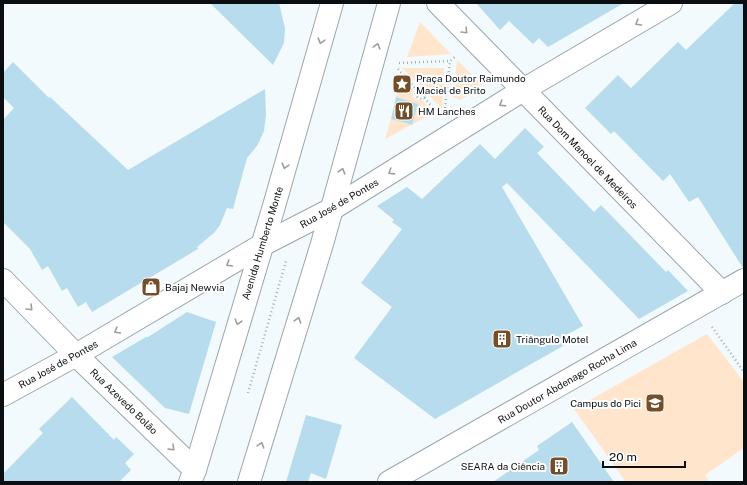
<svg xmlns="http://www.w3.org/2000/svg" width="747" height="485" font-family="'Public Sans',sans-serif">
<style>
.green{fill:#ffe5cc}
.building{fill:#b6dced}
.lines{fill:none;stroke-linecap:round;stroke-linejoin:round}
.street-casing{stroke:#9aa6ab;stroke-width:24}
.secondary-casing{stroke:#9aa6ab;stroke-width:24}
.primary-casing{stroke:#9aa6ab;stroke-width:24}
.path{stroke:#a9afb2;stroke-width:2.5;stroke-dasharray:1 3;stroke-linecap:butt}
.street{stroke:#fff;stroke-width:22}
.secondary{stroke:#fff;stroke-width:22}
.primary{stroke:#fff;stroke-width:22}
.oneway{stroke:#9d9f9f}
.labels{text-anchor:middle;dominant-baseline:central;stroke-width:4;stroke-linejoin:round;paint-order:stroke}
.poi-label{font-size:10px;fill:#0a0e10;stroke:#fff;text-anchor:start}
.street-label{font-size:10px;fill:#0a0e10;stroke:#fff}
</style>
<rect width="100%" height="100%" fill="#f3fafe"/>
<g class="green">
<polygon points="420,22 451,54 407,57"/>
<polygon points="457,60 481,84 480,88 460,100 453,97"/>
<path d="M402,68H444L442,109L429,95C429,88 427,84 419,85Z"/>
<polygon points="401,77 413,90 413,96 415,99 423,101 434,113 385,139 391,119 412,125 418,104 396,97"/>
<polygon points="707,334 744,382 744,448 705,475 710,482 626,482 574,409"/>
</g>
<g class="building">
<polygon points="210,3 279,3 285,28 284,43 273,65"/>
<polygon points="476,3 624,3 548,47 539,38 533,44 509,21 500,30"/>
<polygon points="735,3 744,3 744,268 743,268 698,197 689,202 670,174 663,181 614,131 611,134 585,108 618,75 631,88 678,42 686,50"/>
<polygon points="13,62 49,98 50,97 128,170 265,89 266,115 264,131 257,146 247,158 233,209 227,208 220,225 214,233 197,247 198,249 92,312 86,302 78,307 67,288 62,291 48,266 42,270 30,249 3,222 3,120 14,108 3,97 3,73"/>
<polygon points="396,97 418,104 412,125 391,119"/>
<polygon points="525,128 544,147 537,153 594,212 601,205 666,272 668,270 688,291 639,319 507,183 502,187 583,326 566,335 570,342 435,419 354,358 392,307 361,283 402,229 392,222 394,220 377,206 407,187 422,199 480,144 495,159"/>
<polygon points="187,312 216,322 189,414 165,408 112,357 146,337 148,337"/>
<polygon points="72,397 114,440 116,437 134,454 125,463 131,470 119,482 3,482 3,474 43,433 39,429"/>
<polygon points="306,415 342,425 326,479 311,473 308,482 286,482"/>
<polygon points="572,422 614,482 493,482 539,450 537,446"/>
</g>
<g class="lines">
<g class="street-casing">
<g id="street">
<polyline points="438,3 722,293"/>
<polyline points="332,209 523,90 671,3"/>
<polyline points="389,482 744,280"/>
</g>
</g>
<g class="secondary-casing">
<g id="secondary">
<polyline points="3,280 76,355 195,470"/>
<polyline points="3,395 76,355 262,245 332,209"/>
</g>
</g>
<g class="primary-casing">
<g id="primary">
<polyline points="190,482 195,470 274,206 332,3"/>
<polyline points="249,482 322,244 389,3"/>
</g>
</g>
<g class="path">
<polyline points="399,63 450,61"/>
<polyline points="398,69 416,89"/>
<circle cx="421" cy="93" r="5.5"/>
<polyline points="424,98 438,113"/>
<polyline points="445,108 450,61 456,56"/>
<polyline points="712,327 744,372"/>
<polyline points="248,393 286,261"/>
</g>
<use href="#street" class="street"/>
<use href="#secondary" class="secondary"/>
<use href="#primary" class="primary"/>
</g>
<defs><path id="oneway-chevron" d="M-2-3.5L2.5 0L-2 3.5" fill="none" stroke-width="1.6" stroke-linecap="round" stroke-linejoin="round"/></defs>
<g class="oneway">
<use href="#oneway-chevron" transform="translate(638 23) rotate(149)"/>
<use href="#oneway-chevron" transform="translate(465 31) rotate(46)"/>
<use href="#oneway-chevron" transform="translate(321 41) rotate(106)"/>
<use href="#oneway-chevron" transform="translate(377 46) rotate(-75)"/>
<use href="#oneway-chevron" transform="translate(502 104) rotate(148)"/>
<use href="#oneway-chevron" transform="translate(285 166) rotate(106)"/>
<use href="#oneway-chevron" transform="translate(342 171) rotate(-74)"/>
<use href="#oneway-chevron" transform="translate(391 172) rotate(148)"/>
<use href="#oneway-chevron" transform="translate(229 264) rotate(149)"/>
<use href="#oneway-chevron" transform="translate(30 308) rotate(46)"/>
<use href="#oneway-chevron" transform="translate(298 320) rotate(-73)"/>
<use href="#oneway-chevron" transform="translate(238 322) rotate(106)"/>
<use href="#oneway-chevron" transform="translate(117 331) rotate(149)"/>
<use href="#oneway-chevron" transform="translate(261 445) rotate(-73)"/>
<use href="#oneway-chevron" transform="translate(172 448) rotate(44)"/>
</g>
<defs>
<g id="sight-square" transform="scale(1)"><rect x="-9" y="-9" width="18" height="18" rx="4" fill="#724f28" stroke="#fff"/><path d="M0-6L1.8-2.2L6-1.7L2.9 1.2L3.7 5.4L0 3.3L-3.7 5.4L-2.9 1.2L-6-1.7L-1.8-2.2Z" fill="#fff"/></g>
<g id="restaurant-square" transform="scale(1)"><rect x="-9" y="-9" width="18" height="18" rx="4" fill="#724f28" stroke="#fff"/><path d="M-5-6h1v4h1v-4h1v4h1v-4h1v5L-1.5 .5V6h-2V.5L-5-1ZM5-6V6H3V1.5H1.5Q1.5-4 5-6Z" fill="#fff"/></g>
<g id="shop-square" transform="scale(1)"><rect x="-9" y="-9" width="18" height="18" rx="4" fill="#724f28" stroke="#fff"/><path d="M-5-2.5h2.3a2.7 3.5 0 0 1 5.4 0H5L5.5 6h-11ZM-1.5-2.5h3a1.5 2.3 0 0 0-3 0Z" fill="#fff"/></g>
<g id="building-square" transform="scale(1)"><rect x="-9" y="-9" width="18" height="18" rx="4" fill="#724f28" stroke="#fff"/><path d="M-4-6H4V6H1V3H-1V6H-4ZM-2.5-4.3h1.7v1.8h-1.7ZM.8-4.3h1.7v1.8H.8ZM-2.5-1h1.7V.8h-1.7ZM.8-1h1.7V.8H.8Z" fill="#fff"/></g>
<g id="university-square" transform="scale(1)"><rect x="-9" y="-9" width="18" height="18" rx="4" fill="#724f28" stroke="#fff"/><path d="M0-5L7-2L0 1L-7-2ZM-4 1L0 2.5L4 1V4Q0 6-4 4Z" fill="#fff"/></g>
</defs>
<g fill-rule="evenodd">
<use href="#sight-square" x="402" y="84"/>
<use href="#restaurant-square" x="404" y="111"/>
<use href="#shop-square" x="151" y="287"/>
<use href="#building-square" x="502" y="339"/>
<use href="#university-square" x="655" y="403"/>
<use href="#building-square" x="559" y="466"/>
</g>
<g class="labels">
<g class="poi-label">
<text x="416" y="78">Praça Doutor Raimundo<tspan x="416" dy="12">Maciel de Brito</tspan></text>
<text x="418" y="111">HM Lanches</text>
<text x="165" y="287">Bajaj Newvia</text>
<text x="516" y="339">Triângulo Motel</text>
<text x="641" y="403" text-anchor="end">Campus do Pici</text>
<text x="545" y="466" text-anchor="end">SEARA da Ciência</text>
</g>
<g class="street-label">
<text transform="translate(588 157) rotate(46)">Rua Dom Manoel de Medeiros</text>
<text transform="translate(339 203) rotate(-30)">Rua José de Pontes</text>
<text transform="translate(262 243) rotate(-73)">Avenida Humberto Monte</text>
<text transform="translate(58 364) rotate(-29)">Rua José de Pontes</text>
<text transform="translate(567 381) rotate(-30)">Rua Doutor Abdenago Rocha Lima</text>
<text transform="translate(124 401) rotate(44)">Rua Azevedo Bolão</text>
</g>
</g>
<rect width="747" height="485" fill="none" stroke="#0a0e10" stroke-width="8"/>
<path d="M603 461v6h82v-6" fill="none" stroke="#0a0e10" stroke-width="2"/>
<text x="609" y="461" font-size="12" fill="#0a0e10" stroke="#ffffff" stroke-width="3" paint-order="stroke">20 m</text>
</svg>
